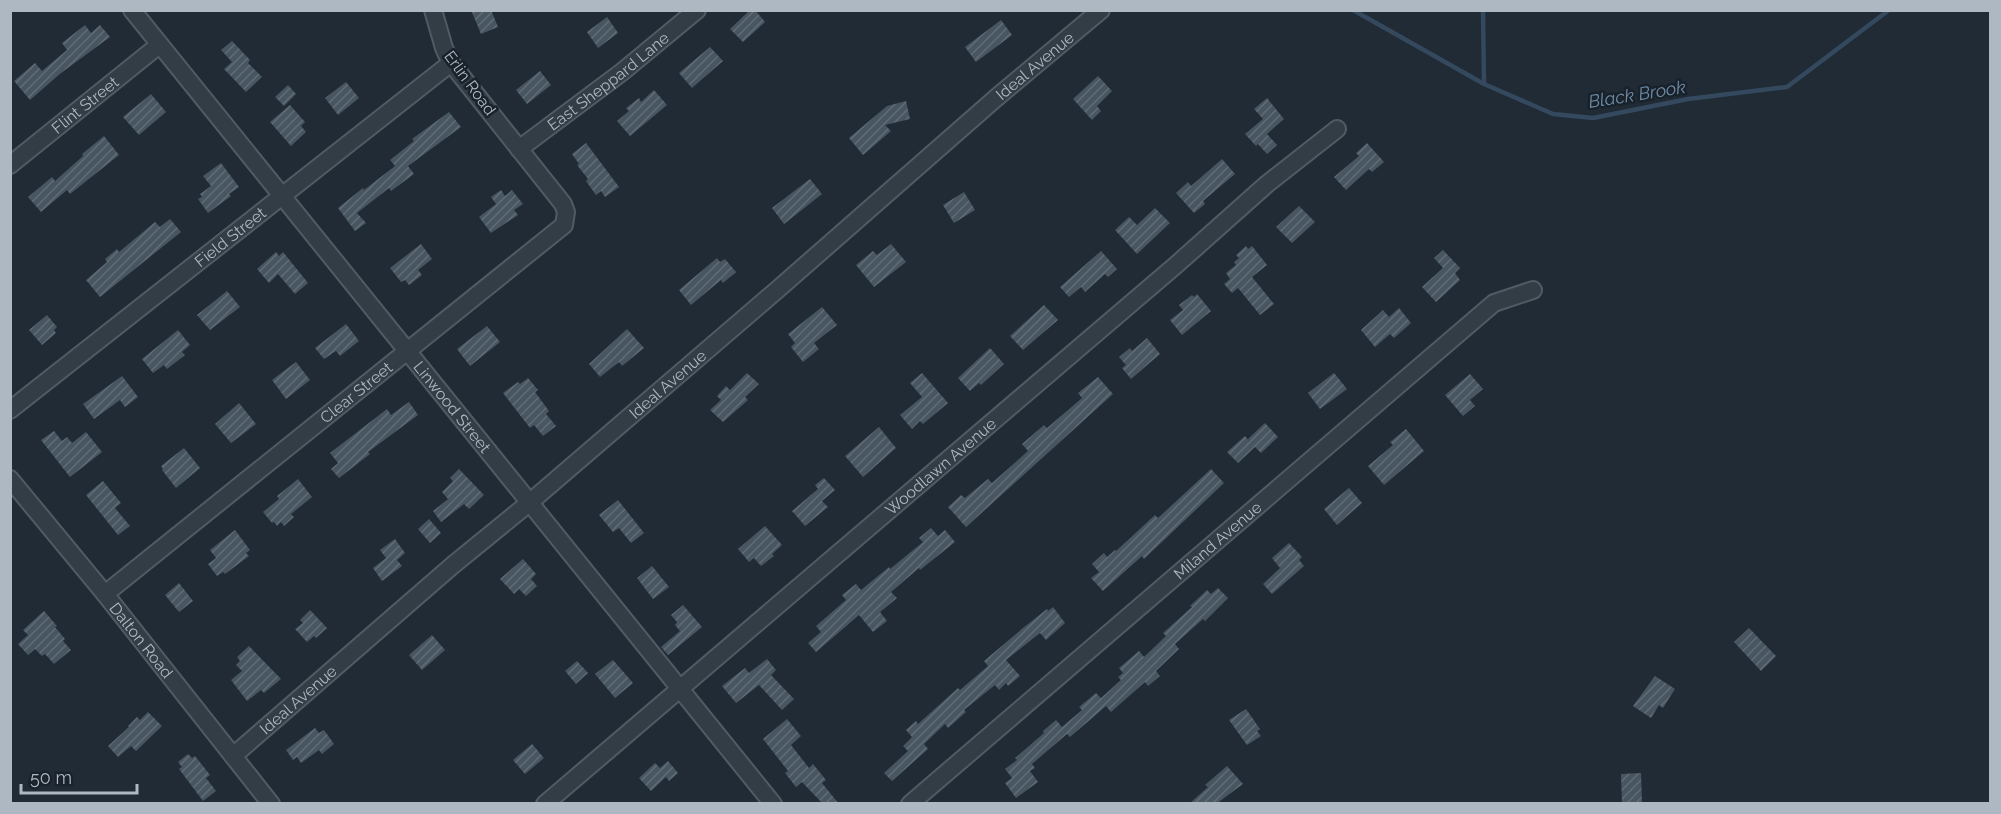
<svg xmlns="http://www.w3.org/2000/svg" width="2001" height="814" font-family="Raleway,sans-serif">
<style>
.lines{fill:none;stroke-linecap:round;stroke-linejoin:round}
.stream{stroke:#34495d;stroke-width:4.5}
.building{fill:url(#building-hatch)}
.minor-casing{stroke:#515b64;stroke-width:20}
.minor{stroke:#333d46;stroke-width:16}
.labels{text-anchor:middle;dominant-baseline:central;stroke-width:5;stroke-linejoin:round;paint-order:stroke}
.street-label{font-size:16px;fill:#adb8c3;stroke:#19222b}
.water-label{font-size:18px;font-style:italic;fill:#6f8ca7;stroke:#19222b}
</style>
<defs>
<pattern id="building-hatch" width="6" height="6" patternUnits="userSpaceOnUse" patternTransform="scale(1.5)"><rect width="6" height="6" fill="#485662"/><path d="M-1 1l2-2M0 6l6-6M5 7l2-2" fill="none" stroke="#606c77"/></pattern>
</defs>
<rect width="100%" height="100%" fill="#202b36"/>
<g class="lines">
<g class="stream">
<polyline points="1353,10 1484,84 1553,114 1593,118 1688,99 1787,87 1889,10"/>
<polyline points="1483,10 1484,84"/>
</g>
</g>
<g class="building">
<polygon points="471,10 491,10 498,27 481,34"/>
<polygon points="750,10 755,10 765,22 743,42 730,29"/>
<polygon points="607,17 618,33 598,48 587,32"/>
<polygon points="1001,20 1012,35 976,62 965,47"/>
<polygon points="85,25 91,33 100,25 110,37 61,73 30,100 14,81 35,63 42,71 67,50 62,43"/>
<polygon points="232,41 250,60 248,63 262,77 246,92 224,69 232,62 221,50"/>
<polygon points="710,47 723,61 692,88 679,73"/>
<polygon points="540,71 551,85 527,104 516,90"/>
<polygon points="1098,76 1112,91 1097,106 1101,111 1092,120 1073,99"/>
<polygon points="346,82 359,98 338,115 325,98"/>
<polygon points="288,85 296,94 284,106 275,97"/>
<polygon points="654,90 667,105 630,136 617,121 629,111 626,108 639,98 641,102"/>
<polygon points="151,94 166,112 139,135 123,117"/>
<polygon points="1267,98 1284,119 1267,134 1277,145 1267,154 1258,144 1256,146 1245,134 1263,119 1254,109"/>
<polygon points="906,101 910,119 885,125 891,131 863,155 849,138 887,106"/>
<polygon points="290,105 305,122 301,126 306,132 291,146 270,122"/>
<polygon points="449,112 461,127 408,166 414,174 391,191 389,188 357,213 366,223 355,231 338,208 363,188 364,190 395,166 390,160 414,141 412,139"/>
<polygon points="104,136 119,155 70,194 67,190 41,212 28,197 52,177 55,181 83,156 82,154"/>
<polygon points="586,143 619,187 605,197 601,191 596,195 586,181 588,179 577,165 579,164 572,154"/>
<polygon points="1367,143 1384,162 1372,172 1369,169 1346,190 1334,177 1359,156 1356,153"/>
<polygon points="1222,159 1235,174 1203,201 1205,204 1194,213 1176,193 1188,182 1191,186"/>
<polygon points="221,163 239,187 229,194 231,196 208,213 198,199 202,197 200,194 211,186 203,176"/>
<polygon points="810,179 822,194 784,224 772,208"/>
<polygon points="501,190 505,196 512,190 523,204 514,210 518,215 491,233 479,217 496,204 491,197"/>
<polygon points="964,192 975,210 954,223 943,205"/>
<polygon points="1299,206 1315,222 1292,243 1276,227"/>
<polygon points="1155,208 1170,223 1137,254 1115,230 1129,217 1137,225"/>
<polygon points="170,219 181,232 100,297 86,280 107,262 105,259 117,249 119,252 155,222 160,227"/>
<polygon points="421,244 432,259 418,270 422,275 409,285 405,280 401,282 390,268"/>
<polygon points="891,244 906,262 874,287 856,265 873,251 877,255"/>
<polygon points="1246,246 1248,249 1252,246 1267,265 1252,277 1274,304 1260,315 1238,288 1232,293 1224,284 1230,279 1226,273 1236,265 1234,262 1239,258 1236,255"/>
<polygon points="1443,250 1460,268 1455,273 1460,280 1436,302 1422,287 1443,268 1434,258"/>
<polygon points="1101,251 1117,269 1108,277 1105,274 1085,292 1081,287 1069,297 1060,287"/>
<polygon points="276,252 279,256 283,252 308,283 295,294 278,274 269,283 257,269"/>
<polygon points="717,258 720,262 725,259 736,272 723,283 721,280 691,305 679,290"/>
<polygon points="227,291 240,307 210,330 197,315"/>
<polygon points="1197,294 1211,311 1182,335 1170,320 1183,310 1179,305 1192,295 1194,297"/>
<polygon points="1044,305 1058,320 1023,350 1010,336"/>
<polygon points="822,307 837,325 814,343 819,349 803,362 791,347 795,343 788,334"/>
<polygon points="1399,308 1411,323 1394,338 1390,334 1375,347 1361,330 1383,310 1389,317"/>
<polygon points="47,315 57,327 54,330 56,333 42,345 29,330"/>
<polygon points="346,324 359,341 340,356 336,351 324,359 315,348"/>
<polygon points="487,326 500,342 470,366 457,349"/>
<polygon points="627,329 644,348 622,366 619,362 600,377 589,364"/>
<polygon points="178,330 190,345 182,352 185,355 167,369 164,365 153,373 142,359"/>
<polygon points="1147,338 1160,354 1131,379 1122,368 1126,365 1119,357 1130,348 1132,351"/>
<polygon points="990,348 1004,364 981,385 979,383 970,391 958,378"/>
<polygon points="296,362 310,380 286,399 272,380"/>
<polygon points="747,373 759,384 745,397 748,400 723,422 710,410 721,400 717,396 726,386 730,390"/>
<polygon points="922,373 948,403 923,424 920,421 912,429 900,415 922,397 910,383"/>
<polygon points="1334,373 1347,389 1320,409 1308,393"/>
<polygon points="1470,374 1483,389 1470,400 1475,406 1463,416 1445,395"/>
<polygon points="122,376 138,397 125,407 120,400 94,419 83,404"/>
<polygon points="1098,377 1113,394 966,527 948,507 961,495 965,498 988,479 992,483 1028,451 1022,444 1044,425 1047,428 1082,398 1078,393"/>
<polygon points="528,378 538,390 535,392 549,411 546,414 556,426 543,436 534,425 530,428 503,393 518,382 520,384"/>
<polygon points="409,402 418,415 368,452 370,454 339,478 331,469 338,463 330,453 387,409 391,415"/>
<polygon points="239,403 256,424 231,443 215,424"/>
<polygon points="1265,423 1278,437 1261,453 1255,447 1238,463 1227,452 1245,436 1251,443 1248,439"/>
<polygon points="879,427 896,448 863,477 845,456"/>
<polygon points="1406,429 1424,451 1384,485 1368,466 1393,445 1390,442"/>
<polygon points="54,431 62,441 67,437 72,443 86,432 102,452 70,477 41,440"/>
<polygon points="184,448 200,468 176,488 162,470 163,469 161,466"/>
<polygon points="459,469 484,495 469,509 464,504 441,522 433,511 448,499 442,492 453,481 450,478"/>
<polygon points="1211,469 1224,483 1144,559 1142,556 1103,591 1091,578 1099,572 1092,564 1104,553 1107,557 1115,550 1116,551 1155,515 1158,518"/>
<polygon points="824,478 835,490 822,501 828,507 805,526 792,511 818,489 815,485"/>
<polygon points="298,479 312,497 291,514 294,517 284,526 281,522 277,526 274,522 272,523 263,512 279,499 277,496"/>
<polygon points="103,481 121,503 115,508 130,526 118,535 86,495"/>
<polygon points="1349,488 1362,503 1337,525 1324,509"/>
<polygon points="618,500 644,533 631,543 619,528 613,532 599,515"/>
<polygon points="429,519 441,533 430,543 418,529"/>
<polygon points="765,526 782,545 772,554 774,556 761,566 754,558 749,562 738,549"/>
<polygon points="931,528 938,536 945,530 955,542 920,570 919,568 891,592 897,598 880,612 887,621 873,632 859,615 816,652 808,643 821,632 816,626 846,600 842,595 856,584 861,590 889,567 890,569 923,542 919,538"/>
<polygon points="235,530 250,550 246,553 249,556 225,574 223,572 217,576 208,564 216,558 210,550"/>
<polygon points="395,539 405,553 397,560 402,566 382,581 373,568 386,558 380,550"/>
<polygon points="1289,543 1302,557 1299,560 1304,566 1272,594 1263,584 1280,568 1272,558"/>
<polygon points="523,559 536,574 531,579 537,586 526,596 519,589 514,594 500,579"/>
<polygon points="652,566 669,587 653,599 637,578"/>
<polygon points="179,583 193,601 179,612 165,595"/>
<polygon points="1218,588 1228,598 1205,621 1203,619 1175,644 1179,649 1156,671 1160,676 1148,686 1145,682 1111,712 1106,706 1070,737 1067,734 1032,764 1035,768 1030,771 1038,782 1016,798 1005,783 1012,778 1005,769 1017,760 1015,758 1044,733 1043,731 1056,720 1062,727 1082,710 1079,707 1096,693 1101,698 1121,680 1118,677 1123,673 1119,668 1139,651 1144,657 1166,636 1163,633 1192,607 1190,606 1207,590 1211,594"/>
<polygon points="683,605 702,627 668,655 661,647 680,631 675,625 677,622 671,615"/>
<polygon points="1053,607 1065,623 1046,640 1040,633 1006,660 1020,676 1008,686 1006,683 999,690 995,685 964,710 966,712 948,728 945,724 924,744 928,749 892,781 884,773 908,751 903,746 912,737 906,730 916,721 918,724 958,688 960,690 988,666 984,661 1023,628 1047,609 1048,611"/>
<polygon points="310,610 327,628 316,638 314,636 307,642 295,629 303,623 300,620"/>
<polygon points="44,611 57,626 55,627 65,639 63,641 71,650 54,664 45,654 42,656 35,649 28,655 18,644 28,635 23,630"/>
<polygon points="1749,628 1776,656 1761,671 1734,642"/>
<polygon points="432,635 445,650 422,670 409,655"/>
<polygon points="249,646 281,679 264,693 261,690 247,701 231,680 242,671 236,665 240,661 237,657"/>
<polygon points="767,659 776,670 771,675 794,699 782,710 759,685 736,703 722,686 745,668 749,673"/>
<polygon points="613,660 633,683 615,698 595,674"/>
<polygon points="577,661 588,673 576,684 565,671"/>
<polygon points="1655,676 1675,689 1663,708 1659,705 1651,718 1633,706"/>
<polygon points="1246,709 1260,729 1257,731 1261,736 1247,745 1229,720"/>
<polygon points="148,712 162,726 136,751 131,746 118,757 108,746 129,727 128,726 137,717 140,720"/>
<polygon points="787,719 801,736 791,745 809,768 813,764 826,780 822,783 839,804 823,804 802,782 796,787 785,773 788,771 763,739"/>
<polygon points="315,728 319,733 324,730 334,744 322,754 319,750 301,763 297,757 293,760 286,750"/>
<polygon points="532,744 544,758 525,774 513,760"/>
<polygon points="188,754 192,758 195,756 210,775 206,778 216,791 203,801 179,769 182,767 178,762"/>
<polygon points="668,761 678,773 669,781 666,777 651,791 639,778 655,763 660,768"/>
<polygon points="1227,766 1243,784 1216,804 1189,804 1208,787 1205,785"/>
<polygon points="1641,773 1642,804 1622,804 1621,774"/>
</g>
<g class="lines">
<g class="minor-casing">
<g id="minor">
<path id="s1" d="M132,10L773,804"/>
<path id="s2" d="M519,149L622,72L697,10"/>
<path id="s3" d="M10,165L159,45"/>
<path id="s4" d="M10,410L451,63"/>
<path id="s5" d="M10,479L105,594L271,804"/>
<path id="s6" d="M105,594L564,225L566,212L563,204L451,63L444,48L433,10"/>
<path id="s7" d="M233,756L453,565L529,503L777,290L996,98L1101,10"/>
<path id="s8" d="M545,804L1176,265L1267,184L1337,129"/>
<path id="s9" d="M910,804L1494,303L1533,290"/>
</g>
</g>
<use href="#minor" class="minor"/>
</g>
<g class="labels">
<g class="street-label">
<text stroke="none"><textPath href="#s7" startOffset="1058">Ideal Avenue</textPath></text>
<text stroke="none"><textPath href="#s2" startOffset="112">East Sheppard Lane</textPath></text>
<text transform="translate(470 83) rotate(54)">Erlin Road</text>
<text stroke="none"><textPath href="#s3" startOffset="96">Flint Street</textPath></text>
<text stroke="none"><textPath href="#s4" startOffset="280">Field Street</textPath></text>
<text stroke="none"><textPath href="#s7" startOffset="572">Ideal Avenue</textPath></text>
<text stroke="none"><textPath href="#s6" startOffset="322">Clear Street</textPath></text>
<text stroke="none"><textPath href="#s1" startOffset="510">Linwood Street</textPath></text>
<text stroke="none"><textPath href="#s8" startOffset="520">Woodlawn Avenue</textPath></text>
<text stroke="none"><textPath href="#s9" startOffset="405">Miland Avenue</textPath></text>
<text stroke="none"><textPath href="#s5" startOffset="208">Dalton Road</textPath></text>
<text stroke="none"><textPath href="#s7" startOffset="86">Ideal Avenue</textPath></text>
</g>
<g class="water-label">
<text transform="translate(1637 94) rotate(-9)">Black Brook</text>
</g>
</g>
<rect width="2001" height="814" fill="none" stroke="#adb8c3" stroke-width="24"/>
<path d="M21 784v9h116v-9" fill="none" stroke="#adb8c3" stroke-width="3"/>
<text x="30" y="784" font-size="18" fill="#adb8c3" stroke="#19222b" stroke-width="4.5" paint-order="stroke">50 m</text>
</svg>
